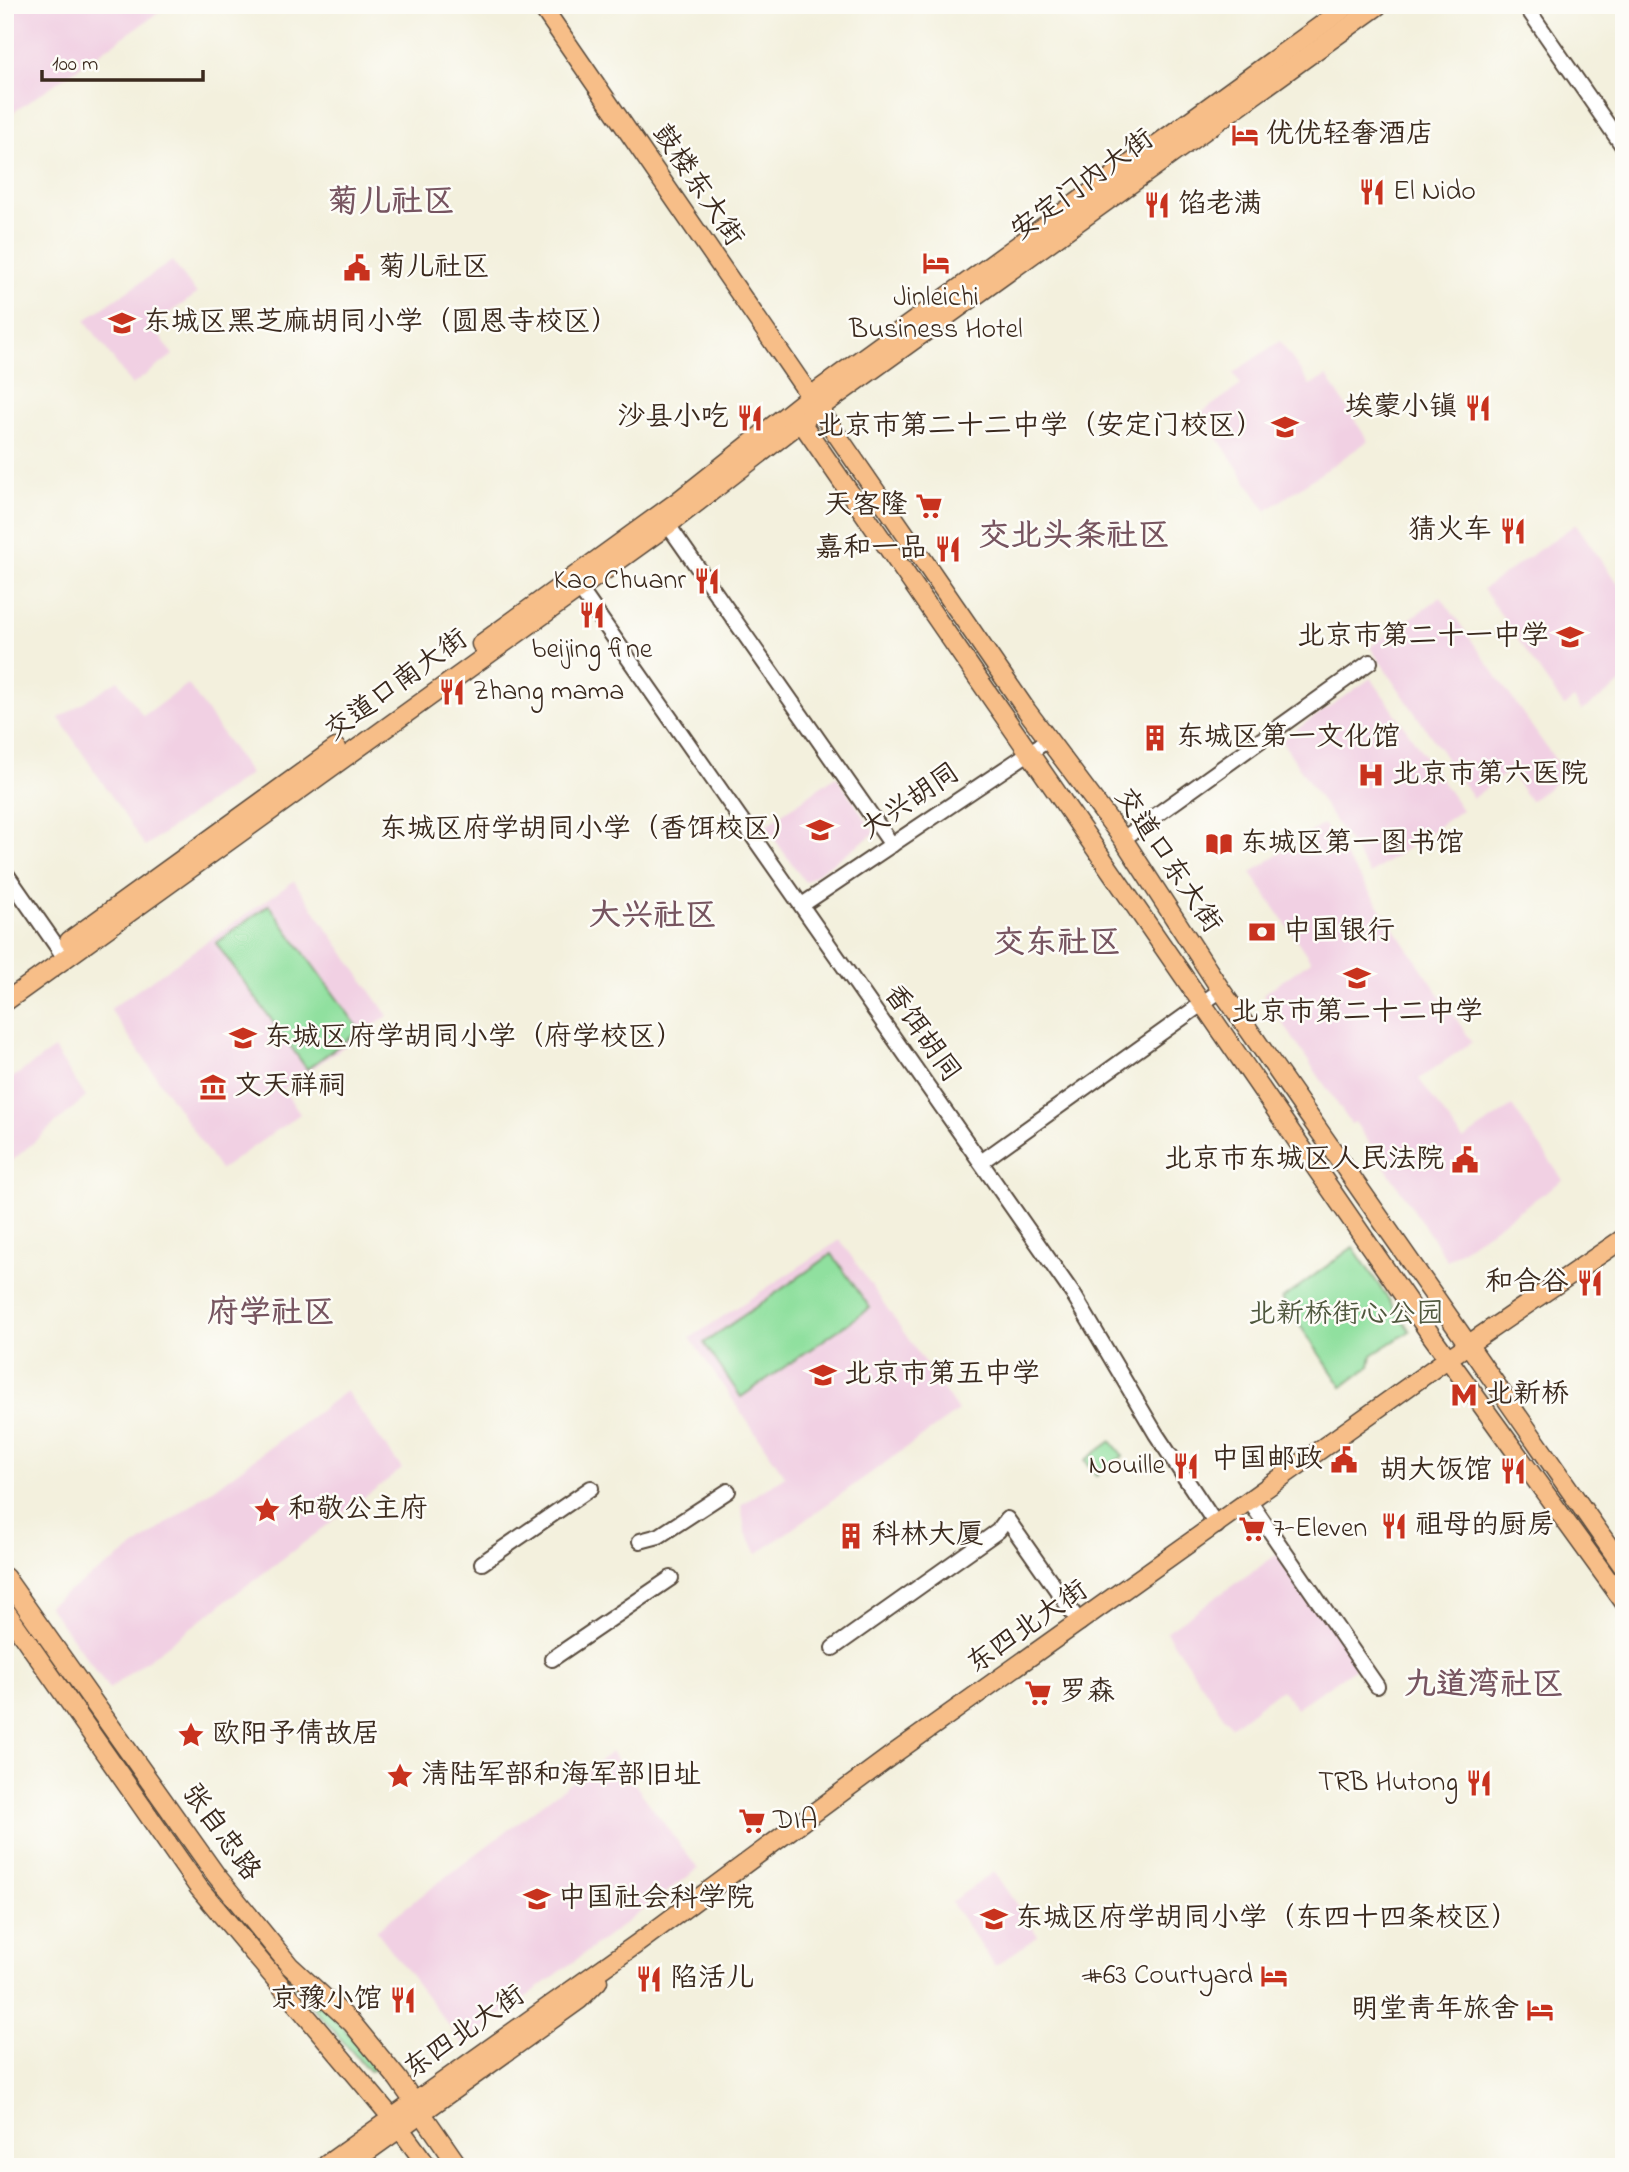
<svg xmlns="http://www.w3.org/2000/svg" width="1629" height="2172" font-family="'Indie Flower','LXGW WenKai TC',sans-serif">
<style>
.built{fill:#f1d0e3}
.green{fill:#90e09f;stroke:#66855e;stroke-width:2}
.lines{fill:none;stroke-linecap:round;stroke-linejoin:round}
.minor-casing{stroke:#57483b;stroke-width:18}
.major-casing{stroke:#57483b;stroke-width:21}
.minor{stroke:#fff;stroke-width:14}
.major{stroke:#f7be88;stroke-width:18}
.labels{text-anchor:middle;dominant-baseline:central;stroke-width:5;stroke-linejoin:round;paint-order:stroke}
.poi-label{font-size:28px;fill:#3b2a1e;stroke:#fdfcf7;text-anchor:start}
.street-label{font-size:28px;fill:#3b2a1e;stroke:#fdfcf7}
.park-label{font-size:28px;fill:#50583e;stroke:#fdfcf7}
.quarter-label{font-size:32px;font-weight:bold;fill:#775560;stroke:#fdfcf7}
</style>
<rect width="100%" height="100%" fill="#fdfcf7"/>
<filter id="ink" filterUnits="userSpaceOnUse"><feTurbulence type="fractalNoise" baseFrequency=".0143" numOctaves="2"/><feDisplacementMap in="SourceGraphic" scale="14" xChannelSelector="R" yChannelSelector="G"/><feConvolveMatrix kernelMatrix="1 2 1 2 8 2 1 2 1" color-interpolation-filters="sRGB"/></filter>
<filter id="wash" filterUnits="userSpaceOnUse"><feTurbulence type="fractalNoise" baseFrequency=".00686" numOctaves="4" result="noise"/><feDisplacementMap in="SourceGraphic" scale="28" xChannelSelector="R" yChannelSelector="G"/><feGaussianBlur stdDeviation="1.57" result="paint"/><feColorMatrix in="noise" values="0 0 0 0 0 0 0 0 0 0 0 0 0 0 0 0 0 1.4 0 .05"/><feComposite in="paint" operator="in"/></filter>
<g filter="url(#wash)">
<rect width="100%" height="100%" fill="#f3f0dd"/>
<g class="built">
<polygon points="5,5 170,5 5,118"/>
<polygon points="172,261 197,294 152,325 173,355 132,385 85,320"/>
<polygon points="1280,341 1310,385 1327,376 1368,441 1266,511 1201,413 1241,385 1233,373"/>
<polygon points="1576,524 1624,593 1624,681 1582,711 1574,699 1564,706 1483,589"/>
<polygon points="1441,597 1566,775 1530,801 1509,771 1473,798 1370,647"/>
<polygon points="1371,678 1462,810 1370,874 1281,740"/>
<polygon points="118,680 143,716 188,684 250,774 145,846 59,718"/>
<polygon points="836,776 875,833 805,882 765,826"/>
<polygon points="1323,824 1472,1042 1419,1079 1463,1140 1512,1106 1563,1180 1447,1260 1355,1122 1351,1124 1263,994 1311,961 1251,873"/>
<polygon points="294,881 388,1016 283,1089 300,1114 220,1170 110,1009"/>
<polygon points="54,1049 86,1097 5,1167 5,1083"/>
<polygon points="840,1240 958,1411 757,1554 745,1531 741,1505 785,1476 690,1338"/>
<polygon points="346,1391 402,1469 109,1689 48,1605 131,1550"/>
<polygon points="1279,1553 1360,1665 1296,1708 1281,1689 1231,1727 1166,1632"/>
<polygon points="611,1752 698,1869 463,2044 376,1930"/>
<polygon points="994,1872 1038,1936 995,1966 951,1902"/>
</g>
<g class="green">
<polygon points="269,905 360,1030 307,1069 216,943"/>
<polygon points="1353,1247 1410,1331 1372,1355 1370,1366 1342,1387 1282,1299"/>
<polygon points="832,1254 870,1308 741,1397 704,1343"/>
<polygon points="1111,1441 1123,1456 1096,1476 1085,1460"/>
<polygon points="238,1915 338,2021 376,2067 374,2070 369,2071 295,1987"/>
</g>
</g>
<g filter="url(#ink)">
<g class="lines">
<g class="minor-casing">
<g id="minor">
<polyline points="1525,5 1624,148"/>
<polyline points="668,525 892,845"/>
<polyline points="575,582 1075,1297 1156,1434 1217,1526"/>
<polyline points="1123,839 1370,662"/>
<polyline points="5,872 65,958"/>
<polyline points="802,905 1048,740"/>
<polyline points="981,1162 1221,990"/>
<polyline points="1250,1502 1377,1686"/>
<polyline points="640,1541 659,1536 728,1491"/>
<polyline points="482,1563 591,1488"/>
<polyline points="833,1648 998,1531 1007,1519 1080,1623"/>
<polyline points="552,1659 671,1578"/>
</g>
</g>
<g class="major-casing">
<g id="major">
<polyline points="541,5 1027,711 1123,839 1221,990 1624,1568"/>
<polyline points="801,422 1431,1335 1624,1602"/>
<polyline points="481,644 678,501 809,397 1349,5"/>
<polyline points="69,941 336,748"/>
<polyline points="5,1002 668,525 818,409 1379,5"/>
<polyline points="5,1577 216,1875 290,1966 352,2023 398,2079 459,2167"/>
<polyline points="5,1610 199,1888 392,2118 428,2167"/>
<polyline points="323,2167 638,1943 892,1755 1450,1357 1624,1238"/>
<polyline points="346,2167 579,2000 598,1981"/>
</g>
</g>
<use href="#minor" class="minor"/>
<use href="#major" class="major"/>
</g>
</g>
<defs>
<g id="hotel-bare" transform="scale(2.1)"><path d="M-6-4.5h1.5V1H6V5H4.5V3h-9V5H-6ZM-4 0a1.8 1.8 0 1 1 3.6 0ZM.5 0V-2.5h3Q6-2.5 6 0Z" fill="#c8321e" stroke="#fdfcf7" stroke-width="2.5" paint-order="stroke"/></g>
<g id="restaurant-bare" transform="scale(2.1)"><path d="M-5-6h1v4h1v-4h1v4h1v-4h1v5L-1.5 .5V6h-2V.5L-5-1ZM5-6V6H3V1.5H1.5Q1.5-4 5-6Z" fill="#c8321e" stroke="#fdfcf7" stroke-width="2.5" paint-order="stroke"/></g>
<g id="civic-bare" transform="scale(2.1)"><path d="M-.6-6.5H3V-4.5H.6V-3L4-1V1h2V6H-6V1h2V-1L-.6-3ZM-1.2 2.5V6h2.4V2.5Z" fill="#c8321e" stroke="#fdfcf7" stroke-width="2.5" paint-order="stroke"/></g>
<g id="school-bare" transform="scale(2.1)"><path d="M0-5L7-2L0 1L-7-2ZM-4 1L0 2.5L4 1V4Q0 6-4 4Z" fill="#c8321e" stroke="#fdfcf7" stroke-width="2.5" paint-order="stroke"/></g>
<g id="supermarket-bare" transform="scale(2.1)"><path d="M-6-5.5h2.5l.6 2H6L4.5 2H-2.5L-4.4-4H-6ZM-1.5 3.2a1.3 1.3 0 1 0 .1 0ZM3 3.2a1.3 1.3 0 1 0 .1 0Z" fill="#c8321e" stroke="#fdfcf7" stroke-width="2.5" paint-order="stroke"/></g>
<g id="building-bare" transform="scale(2.1)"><path d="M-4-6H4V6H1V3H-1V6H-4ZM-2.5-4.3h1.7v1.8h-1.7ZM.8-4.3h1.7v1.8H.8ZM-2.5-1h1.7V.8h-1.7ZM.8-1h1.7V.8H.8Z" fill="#c8321e" stroke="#fdfcf7" stroke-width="2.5" paint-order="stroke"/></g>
<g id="hospital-bare" transform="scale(2.1)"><path d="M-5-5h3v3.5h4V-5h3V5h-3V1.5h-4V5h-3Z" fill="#c8321e" stroke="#fdfcf7" stroke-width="2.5" paint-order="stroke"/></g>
<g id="library-bare" transform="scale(2.1)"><path d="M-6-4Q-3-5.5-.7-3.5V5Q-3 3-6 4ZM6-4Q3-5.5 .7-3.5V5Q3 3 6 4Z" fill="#c8321e" stroke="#fdfcf7" stroke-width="2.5" paint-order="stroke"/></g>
<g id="bank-bare" transform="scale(2.1)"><path d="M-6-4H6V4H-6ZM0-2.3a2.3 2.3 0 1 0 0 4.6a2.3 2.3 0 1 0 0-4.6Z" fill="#c8321e" stroke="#fdfcf7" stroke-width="2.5" paint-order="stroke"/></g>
<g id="museum-bare" transform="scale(2.1)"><path d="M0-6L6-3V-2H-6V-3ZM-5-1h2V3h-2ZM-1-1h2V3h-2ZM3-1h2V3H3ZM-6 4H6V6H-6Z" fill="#c8321e" stroke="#fdfcf7" stroke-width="2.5" paint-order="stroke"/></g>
<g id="metro-bare" transform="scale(2.1)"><path d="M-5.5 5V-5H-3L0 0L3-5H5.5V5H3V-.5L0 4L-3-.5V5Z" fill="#c8321e" stroke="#fdfcf7" stroke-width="2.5" paint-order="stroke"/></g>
<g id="sight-bare" transform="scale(2.1)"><path d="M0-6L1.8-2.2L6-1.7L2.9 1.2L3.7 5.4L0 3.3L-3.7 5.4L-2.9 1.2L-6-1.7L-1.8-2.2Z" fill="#c8321e" stroke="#fdfcf7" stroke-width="2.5" paint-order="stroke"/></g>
<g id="university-bare" transform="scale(2.1)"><path d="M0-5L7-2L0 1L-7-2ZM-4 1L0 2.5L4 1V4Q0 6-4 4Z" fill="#c8321e" stroke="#fdfcf7" stroke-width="2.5" paint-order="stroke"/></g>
</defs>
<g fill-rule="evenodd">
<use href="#hotel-bare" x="1245" y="135"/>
<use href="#restaurant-bare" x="1372" y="192"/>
<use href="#restaurant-bare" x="1157" y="205"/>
<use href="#hotel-bare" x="936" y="263"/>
<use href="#civic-bare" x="357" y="268"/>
<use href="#school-bare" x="122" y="323"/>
<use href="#restaurant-bare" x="1478" y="408"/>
<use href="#restaurant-bare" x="750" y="418"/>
<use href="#school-bare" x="1285" y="427"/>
<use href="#supermarket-bare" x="929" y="506"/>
<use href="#restaurant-bare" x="1513" y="531"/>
<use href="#restaurant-bare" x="948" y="549"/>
<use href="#restaurant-bare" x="707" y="581"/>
<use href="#restaurant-bare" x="592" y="615"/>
<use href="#school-bare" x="1570" y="637"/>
<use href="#restaurant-bare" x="452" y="692"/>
<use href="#building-bare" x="1155" y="738"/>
<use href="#hospital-bare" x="1371" y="775"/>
<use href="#school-bare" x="820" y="830"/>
<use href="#library-bare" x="1219" y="844"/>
<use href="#bank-bare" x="1262" y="932"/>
<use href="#school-bare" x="1357" y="978"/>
<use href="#school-bare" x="243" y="1038"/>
<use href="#museum-bare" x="213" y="1087"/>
<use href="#civic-bare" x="1465" y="1160"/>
<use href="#restaurant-bare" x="1590" y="1283"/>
<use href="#school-bare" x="823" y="1375"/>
<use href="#metro-bare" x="1464" y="1395"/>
<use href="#civic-bare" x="1344" y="1460"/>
<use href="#restaurant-bare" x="1186" y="1466"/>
<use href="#restaurant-bare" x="1513" y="1471"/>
<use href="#sight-bare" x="267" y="1510"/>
<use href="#restaurant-bare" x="1394" y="1526"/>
<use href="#supermarket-bare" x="1252" y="1529"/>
<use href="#building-bare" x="851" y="1536"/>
<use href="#supermarket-bare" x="1038" y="1693"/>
<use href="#sight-bare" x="191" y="1735"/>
<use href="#sight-bare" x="400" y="1776"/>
<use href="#restaurant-bare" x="1479" y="1783"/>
<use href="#supermarket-bare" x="752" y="1821"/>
<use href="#university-bare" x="537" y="1899"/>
<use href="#school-bare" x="994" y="1919"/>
<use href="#hotel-bare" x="1274" y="1976"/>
<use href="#restaurant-bare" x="649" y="1979"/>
<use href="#restaurant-bare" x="403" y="2000"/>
<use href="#hotel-bare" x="1540" y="2010"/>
</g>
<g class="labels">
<g class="poi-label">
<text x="1266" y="135">优优轻奢酒店</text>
<text x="1393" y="192">El Nido</text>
<text x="1178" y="205">馅老满</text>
<text x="378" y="268">菊儿社区</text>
<text x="936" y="298" text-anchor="middle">Jinleichi<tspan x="936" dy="32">Business Hotel</tspan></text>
<text x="143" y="323">东城区黑芝麻胡同小学（圆恩寺校区）</text>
<text x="1457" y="408" text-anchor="end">埃蒙小镇</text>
<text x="729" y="418" text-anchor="end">沙县小吃</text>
<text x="1264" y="427" text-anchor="end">北京市第二十二中学（安定门校区）</text>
<text x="908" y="506" text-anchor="end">天客隆</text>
<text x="1492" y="531" text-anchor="end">猜火车</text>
<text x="927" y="549" text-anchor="end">嘉和一品</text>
<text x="686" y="581" text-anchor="end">Kao Chuanr</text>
<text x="1549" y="637" text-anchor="end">北京市第二十一中学</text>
<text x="592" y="650" text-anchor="middle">beijing fine</text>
<text x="473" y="692">Zhang mama</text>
<text x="1176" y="738">东城区第一文化馆</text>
<text x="1392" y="775">北京市第六医院</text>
<text x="799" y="830" text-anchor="end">东城区府学胡同小学（香饵校区）</text>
<text x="1240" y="844">东城区第一图书馆</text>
<text x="1283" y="932">中国银行</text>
<text x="1357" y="1013" text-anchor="middle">北京市第二十二中学</text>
<text x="264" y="1038">东城区府学胡同小学（府学校区）</text>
<text x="234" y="1087">文天祥祠</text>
<text x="1444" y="1160" text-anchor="end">北京市东城区人民法院</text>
<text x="1569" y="1283" text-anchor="end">和合谷</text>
<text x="844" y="1375">北京市第五中学</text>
<text x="1485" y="1395">北新桥</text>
<text x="1323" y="1460" text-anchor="end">中国邮政</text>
<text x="1165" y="1466" text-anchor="end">Nouille</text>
<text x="1492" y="1471" text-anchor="end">胡大饭馆</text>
<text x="288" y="1510">和敬公主府</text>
<text x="1415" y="1526">祖母的厨房</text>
<text x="1273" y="1529">7-Eleven</text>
<text x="872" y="1536">科林大厦</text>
<text x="1059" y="1693">罗森</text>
<text x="212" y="1735">欧阳予倩故居</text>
<text x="421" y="1776">清陆军部和海军部旧址</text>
<text x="1458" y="1783" text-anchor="end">TRB Hutong</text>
<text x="773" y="1821">DIA</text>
<text x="558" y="1899">中国社会科学院</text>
<text x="1015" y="1919">东城区府学胡同小学（东四十四条校区）</text>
<text x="1253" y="1976" text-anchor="end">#63 Courtyard</text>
<text x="670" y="1979">陷活儿</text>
<text x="382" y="2000" text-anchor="end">京豫小馆</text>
<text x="1519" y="2010" text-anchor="end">明堂青年旅舍</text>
</g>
<g class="street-label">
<text transform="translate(697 186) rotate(56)">鼓楼东大街</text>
<text transform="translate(1083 186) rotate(-36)">安定门内大街</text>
<text transform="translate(397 686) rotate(-36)">交道口南大街</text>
<text transform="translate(911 802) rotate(-34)">大兴胡同</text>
<text transform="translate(1167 861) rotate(56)">交道口东大街</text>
<text transform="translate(921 1034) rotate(55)">香饵胡同</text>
<text transform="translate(1028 1628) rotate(-35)">东四北大街</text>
<text transform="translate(220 1833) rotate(54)">张自忠路</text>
<text transform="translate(465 2033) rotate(-35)">东四北大街</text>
</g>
<g class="park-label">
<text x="1346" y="1315">北新桥街心公园</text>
</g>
<g class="quarter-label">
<text x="391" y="203">菊儿社区</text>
<text x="1074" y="537">交北头条社区</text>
<text x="653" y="917">大兴社区</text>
<text x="1057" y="944">交东社区</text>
<text x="271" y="1314">府学社区</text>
<text x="1484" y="1686">九道湾社区</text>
</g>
</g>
<rect width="1629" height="2172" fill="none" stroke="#fdfcf7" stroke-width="28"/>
<path d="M42 70v10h161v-10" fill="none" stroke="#3b2a1e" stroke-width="3.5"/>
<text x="52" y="70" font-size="21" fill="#3b2a1e" stroke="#fdfcf7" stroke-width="5" paint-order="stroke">100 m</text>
</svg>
